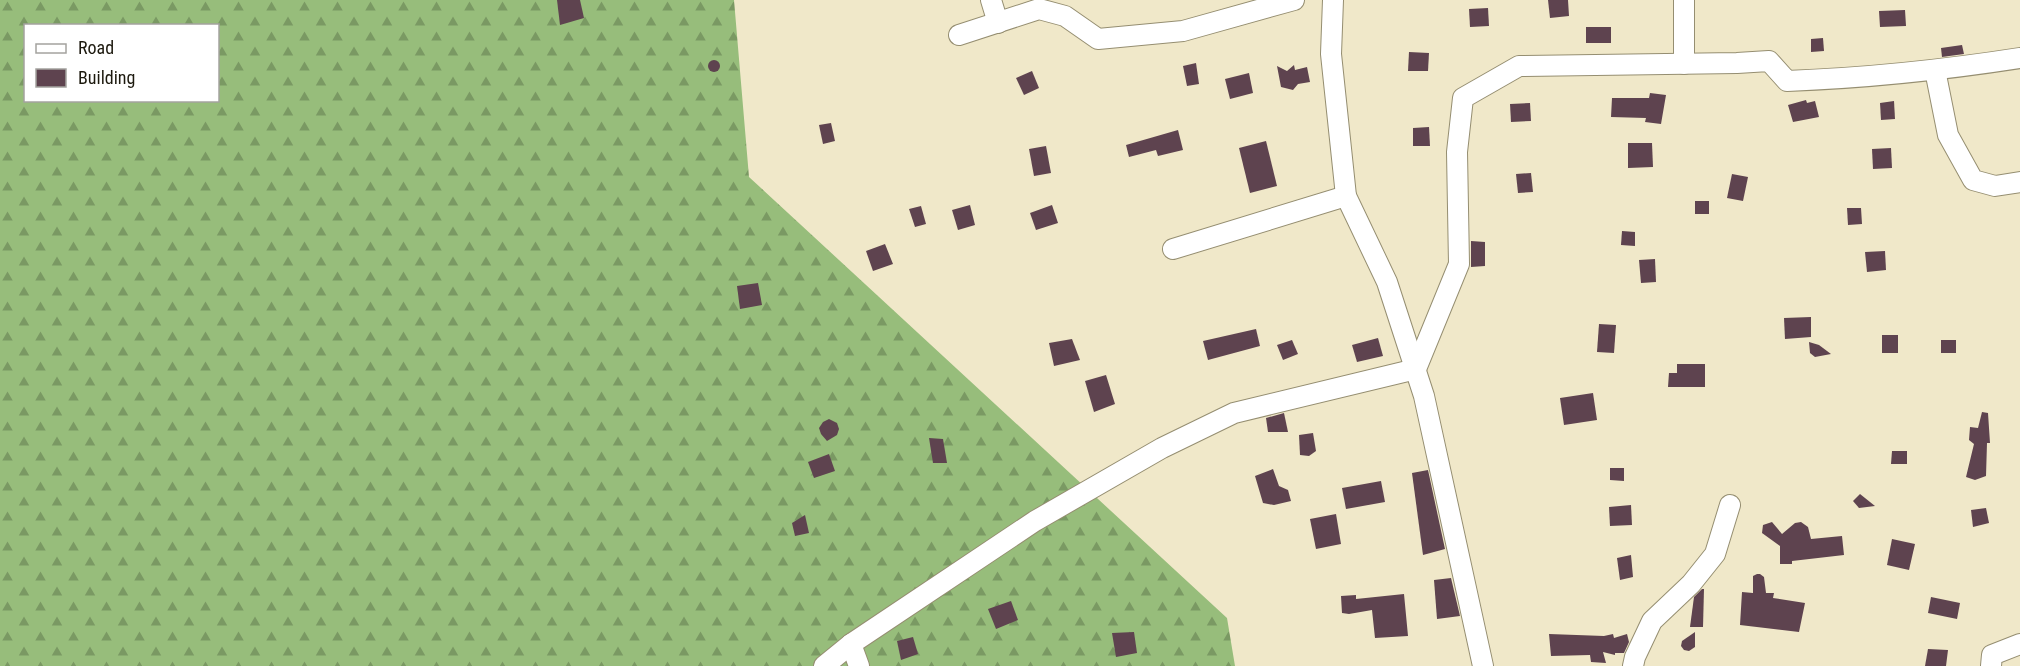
<svg xmlns="http://www.w3.org/2000/svg" width="2020" height="666" font-family="'Roboto Condensed',sans-serif">
<style>
.forest{fill:url(#forest-firs);fill-rule:evenodd}
.building{fill:#5e434f}
.lines{fill:none;stroke-linecap:round;stroke-linejoin:round}
.minor-casing{stroke:#958e71;stroke-width:22}
.minor{stroke:#fff;stroke-width:20}
</style>
<defs>
<pattern id="forest-firs" width="22" height="20" patternUnits="userSpaceOnUse" patternTransform="scale(1.5)"><rect width="22" height="20" fill="#97bd7b"/><path d="M5 1l3.5 6h-7zM16 11l3.5 6h-7z" fill="#7a9963"/></pattern>
</defs>
<rect width="100%" height="100%" fill="#f0e8c9"/>
<path class="forest" d="M0,0H734L749,177L1227,618L1235,666H0ZM26,26H218V100H26Z"/>
<g class="building">
<polygon points="557,0 580,0 584,18 560,25"/>
<polygon points="1548,0 1568,0 1569,16 1550,18"/>
<polygon points="1488,8 1489,26 1470,27 1469,9"/>
<polygon points="1905,10 1906,26 1880,27 1879,11"/>
<rect x="1586" y="27" width="25" height="16"/>
<polygon points="1823,38 1824,51 1811,52 1811,39"/>
<polygon points="1962,45 1964,54 1942,57 1941,48"/>
<polygon points="1409,52 1429,53 1428,71 1408,71"/>
<circle cx="714" cy="66" r="6"/>
<polygon points="1196,63 1199,84 1187,86 1183,66"/>
<polygon points="1294,65 1295,70 1307,67 1310,82 1298,84 1293,90 1281,87 1277,66 1287,71"/>
<polygon points="1032,71 1039,88 1024,95 1016,78"/>
<polygon points="1249,73 1253,93 1230,99 1225,79"/>
<polygon points="1650,93 1666,95 1661,124 1645,122 1646,118 1611,117 1612,98 1649,98"/>
<polygon points="1806,100 1807,103 1815,101 1819,117 1793,122 1788,105"/>
<polygon points="1894,101 1895,119 1881,120 1880,103"/>
<polygon points="1530,103 1531,121 1511,122 1510,104"/>
<polygon points="831,123 835,141 823,144 819,125"/>
<polygon points="1429,127 1430,146 1413,146 1413,128"/>
<polygon points="1178,130 1183,150 1158,156 1156,150 1129,157 1126,145"/>
<polygon points="1266,141 1277,186 1250,193 1239,148"/>
<polygon points="1628,143 1652,143 1653,167 1628,168"/>
<polygon points="1046,146 1051,173 1034,176 1029,149"/>
<polygon points="1891,148 1892,168 1873,169 1872,149"/>
<polygon points="1531,173 1533,192 1518,193 1516,174"/>
<polygon points="1732,174 1748,177 1743,201 1727,198"/>
<rect x="1695" y="201" width="14" height="13"/>
<polygon points="970,205 975,225 958,230 952,210"/>
<polygon points="1052,205 1058,223 1036,230 1030,213"/>
<polygon points="921,206 926,224 915,227 909,209"/>
<polygon points="1847,208 1861,208 1862,224 1848,225"/>
<polygon points="1622,231 1635,232 1635,246 1621,245"/>
<polygon points="1471,241 1485,242 1485,266 1471,267"/>
<polygon points="885,244 893,264 873,271 866,251"/>
<polygon points="1885,251 1886,270 1867,272 1865,252"/>
<polygon points="1655,259 1656,282 1641,283 1639,260"/>
<polygon points="758,283 762,305 740,309 737,286"/>
<polygon points="1811,317 1811,337 1785,339 1784,318"/>
<polygon points="1599,324 1616,325 1614,353 1597,352"/>
<polygon points="1256,329 1260,346 1208,360 1203,341"/>
<rect x="1882" y="335" width="16" height="18"/>
<polygon points="1378,338 1383,356 1357,362 1352,345"/>
<polygon points="1072,339 1080,360 1054,366 1049,343"/>
<polygon points="1292,340 1298,354 1283,360 1277,345"/>
<rect x="1941" y="340" width="15" height="13"/>
<polygon points="1809,342 1819,345 1831,354 1815,357 1810,353"/>
<polygon points="1677,364 1705,364 1705,387 1668,387 1669,373 1677,373"/>
<polygon points="1106,375 1115,404 1094,412 1085,381"/>
<polygon points="1593,393 1597,420 1564,425 1560,398"/>
<polygon points="1982,412 1988,413 1990,443 1987,443 1986,476 1975,480 1966,477 1974,444 1969,440 1970,427 1978,428"/>
<polygon points="1284,413 1288,432 1268,432 1266,418"/>
<polygon points="829,419 837,423 839,429 837,435 827,441 821,434 819,428 823,422"/>
<polygon points="1313,433 1316,451 1309,456 1300,455 1299,435"/>
<polygon points="929,438 943,439 947,463 933,463"/>
<polygon points="1892,451 1907,451 1907,464 1891,464"/>
<polygon points="829,454 835,471 814,478 808,462"/>
<polygon points="1610,468 1624,468 1624,481 1610,480"/>
<polygon points="1273,469 1279,486 1288,490 1291,501 1274,505 1263,503 1255,476"/>
<polygon points="1428,470 1445,549 1423,555 1412,473"/>
<polygon points="1381,481 1385,502 1346,509 1342,488"/>
<polygon points="1860,494 1875,506 1859,508 1853,501"/>
<polygon points="1631,505 1632,525 1610,526 1609,507"/>
<polygon points="1986,508 1989,523 1973,527 1971,510"/>
<polygon points="1336,514 1341,544 1316,549 1310,519"/>
<polygon points="805,515 809,533 795,536 792,523"/>
<polygon points="1772,522 1782,534 1795,523 1801,522 1808,527 1811,539 1842,536 1844,555 1792,561 1792,564 1780,564 1780,546 1762,533 1763,525"/>
<polygon points="1892,539 1915,544 1909,570 1887,565"/>
<polygon points="1631,555 1633,577 1620,580 1617,558"/>
<polygon points="1757,574 1760,574 1764,577 1766,593 1774,593 1773,598 1805,603 1799,632 1740,625 1742,592 1753,593 1753,576"/>
<polygon points="1451,578 1460,616 1437,619 1434,580"/>
<polygon points="1702,589 1704,589 1703,627 1690,627 1694,597"/>
<polygon points="1404,594 1408,636 1375,638 1372,610 1349,614 1342,613 1341,596 1356,595 1356,599"/>
<polygon points="1931,597 1960,603 1957,619 1928,613"/>
<polygon points="1011,601 1018,620 996,629 988,609"/>
<polygon points="1134,632 1137,653 1116,657 1112,633"/>
<polygon points="1695,632 1695,647 1689,651 1684,650 1681,646 1682,641"/>
<polygon points="1549,634 1604,636 1613,634 1614,638 1627,634 1629,642 1624,653 1615,653 1615,655 1603,652 1606,663 1591,662 1590,655 1551,656"/>
<polygon points="913,637 918,654 901,660 897,641"/>
<polygon points="1928,649 1948,650 1946,666 1925,666"/>
</g>
<g class="lines">
<g class="minor-casing">
<g id="minor">
<polyline points="991,0 998,23"/>
<polyline points="1333,0 1331,54 1346,196 1387,282 1424,396 1483,666"/>
<polyline points="959,35 1039,9 1065,16 1098,39 1183,31 1294,0"/>
<polyline points="1684,64 1684,0"/>
<polyline points="1935,70 1948,135 1973,180 1995,186 2020,182"/>
<polyline points="1173,249 1346,196"/>
<polyline points="851,644 859,666"/>
<path d="M824,666L851,644L1035,521L1162,448L1234,413L1416,369L1459,264L1457,152L1463,98L1519,66L1737,63L1769,61L1787,81C1865,78 1943,70 2020,58"/>
<polyline points="1633,666 1635,657 1652,621 1691,584 1715,554 1730,505"/>
<polyline points="1991,666 1992,655 2020,644"/>
</g>
</g>
<use href="#minor" class="minor"/>
</g>
<rect x="24" y="24" width="195" height="78" fill="#ffffff" stroke="#a4a39f" stroke-width="1.5"/>
<rect x="36" y="44" width="30" height="9" fill="#ffffff" stroke="#a4a39f" stroke-width="1.5"/>
<text x="78" y="54" font-size="18" fill="#1c190e">Road</text>
<rect x="36" y="69" width="30" height="18" fill="#5e434f" stroke="#a4a39f" stroke-width="1.5"/>
<text x="78" y="84" font-size="18" fill="#1c190e">Building</text>
</svg>
